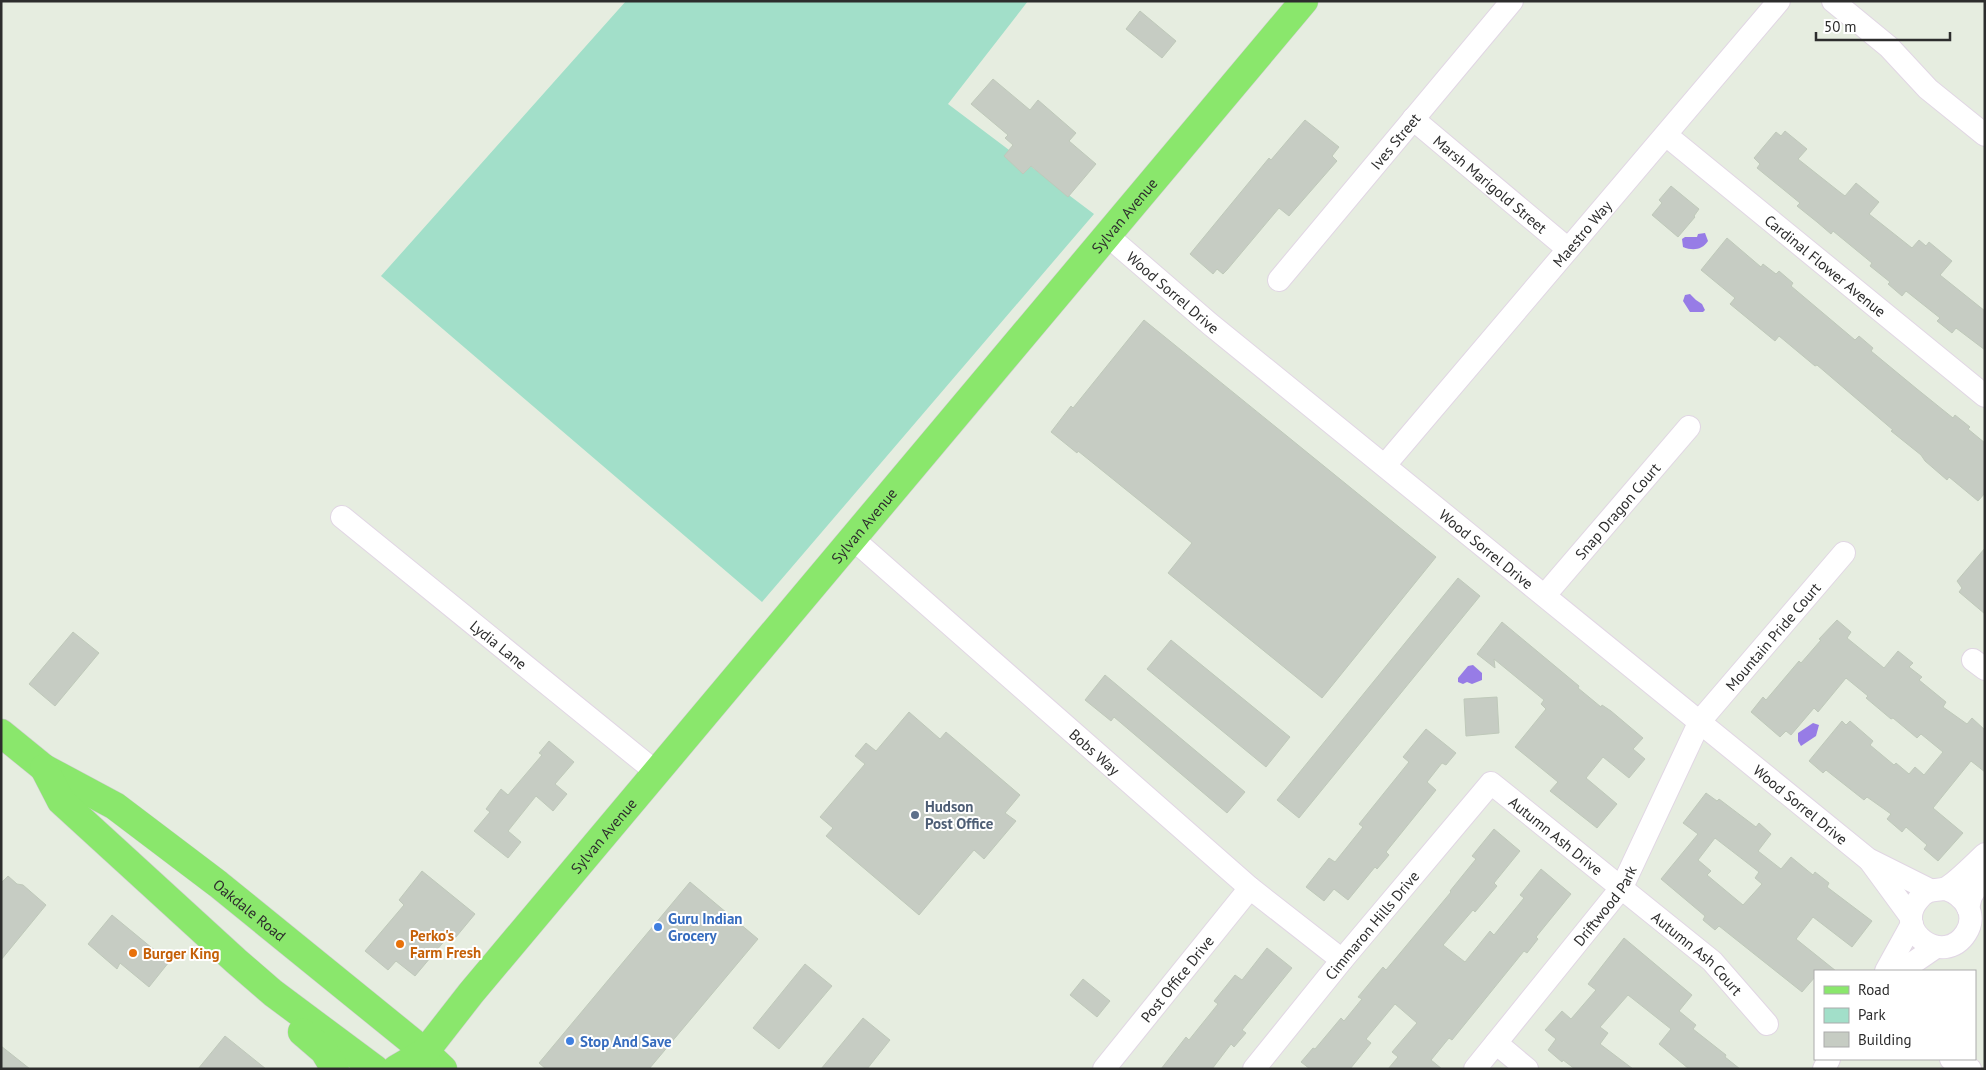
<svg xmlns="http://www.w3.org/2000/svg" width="1986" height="1070" font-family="'PT Sans',sans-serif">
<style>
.green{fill:#a2dfc9}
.water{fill:#977ce6}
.building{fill:#c6ccc3;stroke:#bfc9ba;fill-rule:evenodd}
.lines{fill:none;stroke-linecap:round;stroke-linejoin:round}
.minor-casing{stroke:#e1d6e4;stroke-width:24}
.major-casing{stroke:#cdcdcd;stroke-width:29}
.minor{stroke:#fff;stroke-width:22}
.major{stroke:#8ae76c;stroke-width:28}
.service-dot{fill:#5c6f8a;stroke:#fff;stroke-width:2}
.shop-dot{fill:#3f7fe0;stroke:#fff;stroke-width:2}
.food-dot{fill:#e8710a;stroke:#fff;stroke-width:2}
.labels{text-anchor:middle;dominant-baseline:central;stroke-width:4;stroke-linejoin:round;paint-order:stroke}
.street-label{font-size:15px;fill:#2d2d2d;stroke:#fff}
.service-label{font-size:15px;font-weight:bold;fill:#4e5e75;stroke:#fff;text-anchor:start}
.shop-label{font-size:15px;font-weight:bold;fill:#366cbe;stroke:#fff;text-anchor:start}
.food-label{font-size:15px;font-weight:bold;fill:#c56008;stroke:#fff;text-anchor:start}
</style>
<rect width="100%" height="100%" fill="#e6ede0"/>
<polygon class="green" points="626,1 1028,1 948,104 1094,214 762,602 381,276"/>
<g class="water">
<path d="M1705,233L1708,241C1702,250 1693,251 1683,247L1682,239L1685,237H1697L1698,234Z"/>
<polygon points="1690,294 1696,300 1702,304 1705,310 1703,312 1690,312 1683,301 1685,295"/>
<polygon points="1473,665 1482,673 1482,680 1472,684 1467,682 1463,684 1458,682 1458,678 1468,666"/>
<polygon points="1813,723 1819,725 1816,736 1801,746 1798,741 1798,733"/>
</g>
<g class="building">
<polygon points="1140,11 1176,41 1162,58 1126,29"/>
<polygon points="993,79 1030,110 1038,100 1076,133 1069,141 1096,164 1068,197 1031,166 1023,174 1004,156 1013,145 1005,138 1008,135 971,104"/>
<polygon points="1305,120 1339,147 1332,156 1337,161 1289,216 1279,208 1227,270 1223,274 1217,269 1213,274 1190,254 1269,158 1271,160"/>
<polygon points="1785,131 1807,149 1798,159 1841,193 1845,196 1856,183 1879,202 1869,214 1912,248 1919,240 1926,246 1929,242 1952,261 1940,275 1985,311 1985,350 1956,328 1952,333 1937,321 1940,318 1906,291 1902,296 1888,284 1890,282 1870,266 1872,263 1833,231 1831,234 1817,222 1797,206 1800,203 1757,168 1760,164 1754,158 1776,132 1781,136"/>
<polygon points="1671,186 1699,209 1694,216 1695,217 1678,237 1652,215 1662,203 1659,200"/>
<polygon points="1727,238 1761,267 1763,264 1776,274 1779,271 1793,283 1791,286 1855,340 1859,336 1873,348 1871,351 1917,389 1953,418 1955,415 1970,427 1968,429 1985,443 1985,493 1978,501 1949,477 1947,480 1925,461 1921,455 1891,431 1893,430 1817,365 1815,366 1779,336 1775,341 1730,304 1735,298 1701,270"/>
<polygon points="1144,320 1436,557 1322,698 1168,573 1192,543 1078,451 1077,453 1051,432 1071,406 1073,408"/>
<polygon points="1985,548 1985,614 1959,592 1962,588 1957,581"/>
<polygon points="1458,578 1480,596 1299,818 1277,800"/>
<polygon points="1837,620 1851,632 1847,638 1884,668 1898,651 1913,663 1909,667 1922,677 1919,680 1946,702 1943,707 1967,724 1972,718 1985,730 1985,772 1971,761 1933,808 1963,833 1938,861 1924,849 1927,845 1906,827 1902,832 1887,819 1891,814 1867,797 1864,800 1826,770 1823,773 1809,761 1842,721 1846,725 1850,721 1873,741 1870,745 1894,765 1896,763 1909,774 1915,767 1924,775 1943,752 1921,734 1917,738 1893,718 1891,719 1866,698 1868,696 1846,678 1818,712 1814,708 1791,735 1786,731 1780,737 1751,712 1763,697 1766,700 1799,661 1801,663 1821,640 1819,639"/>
<polygon points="1502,622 1579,686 1578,688 1601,707 1602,705 1611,711 1643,738 1633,749 1645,759 1629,778 1603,757 1586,778 1617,804 1597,828 1550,791 1558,782 1515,747 1546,709 1541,704 1544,700 1494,659 1495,668 1477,654"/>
<polygon points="73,632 99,653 55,706 29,684"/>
<polygon points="1171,640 1290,737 1266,767 1147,669"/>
<polygon points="1105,675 1245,792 1227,813 1114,717 1111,721 1085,700"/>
<polygon points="1497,697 1499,733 1466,736 1464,699"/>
<polygon points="909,712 940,739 946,732 1020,795 1005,813 1016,821 984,859 974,850 919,915 826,836 833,828 820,817 865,764 855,756 866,743 876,751"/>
<polygon points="1426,729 1456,753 1446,765 1442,763 1427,782 1436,790 1386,852 1389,855 1377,869 1375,867 1348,900 1334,889 1324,901 1306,887 1329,858 1335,862 1363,827 1359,824 1409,762 1403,757"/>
<polygon points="549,741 574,762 555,784 567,794 553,811 536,796 508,831 521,842 508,858 474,831 490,812 486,809 501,789 508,795 542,755 539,753"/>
<path d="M1706,793L1717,801L1719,799L1756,827L1759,823L1771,834L1758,851L1781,869L1791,857L1813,875L1815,872L1829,883L1827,887L1872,921L1852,947L1813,917L1796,939L1836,971H1815V977L1802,992L1719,926L1715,930L1703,920L1705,916L1661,879L1698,834L1683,823ZM1715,838L1759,872L1755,878L1762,884L1743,905L1707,875L1711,871L1698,860Z"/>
<polygon points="1494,829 1520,851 1494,883 1497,886 1475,912 1473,910 1443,945 1465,962 1490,931 1494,935 1524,898 1520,895 1541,869 1571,894 1536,937 1538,939 1527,953 1524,951 1452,1040 1449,1038 1431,1060 1442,1069 1388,1069 1398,1057 1392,1052 1417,1023 1395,1004 1366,1039 1371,1043 1350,1069 1310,1069 1301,1062 1313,1048 1315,1049 1341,1018 1344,1021 1362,999 1358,997 1383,967 1386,970 1451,892 1450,891 1476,859 1472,856"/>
<polygon points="422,871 475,914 451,943 446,939 415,976 396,961 388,970 365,951 404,905 399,900"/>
<polygon points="8,876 17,884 23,885 46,905 1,960 1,883"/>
<polygon points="690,882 758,939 649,1069 546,1069 539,1063"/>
<polygon points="112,915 169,962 149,987 120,963 117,969 88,944"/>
<polygon points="1624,938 1692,995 1679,1011 1696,1025 1693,1029 1726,1055 1725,1057 1740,1069 1689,1069 1659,1044 1671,1029 1628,995 1600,1027 1608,1033 1600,1044 1633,1069 1575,1069 1563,1060 1562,1062 1548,1050 1556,1039 1545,1030 1562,1011 1571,1019 1596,990 1588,984"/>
<polygon points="1267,948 1292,968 1242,1030 1246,1033 1234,1047 1231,1044 1212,1069 1161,1069 1186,1037 1189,1040 1218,1004 1214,1001 1235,975 1242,980"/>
<polygon points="805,964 832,986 779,1049 753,1028"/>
<polygon points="1083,979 1110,1001 1097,1017 1070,995"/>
<polygon points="863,1018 890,1040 867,1069 821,1069"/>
<polygon points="225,1036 266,1069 198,1069"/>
<polygon points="1,1046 30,1069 1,1069"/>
</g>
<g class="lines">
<g class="minor-casing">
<g id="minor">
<polyline points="1833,1 1889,47 1928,89 1985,135"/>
<path id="s1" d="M1413,119L1568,249"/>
<path id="s2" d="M1666,135L1985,396"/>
<path id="s3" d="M1108,236L1210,324L1868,859L1930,890"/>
<path id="s4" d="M1279,280L1512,1"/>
<path id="s5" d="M1385,465L1779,1"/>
<path id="s6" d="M342,517L656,772"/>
<path id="s7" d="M853,539L1250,888L1342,960"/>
<path id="s8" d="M1545,595L1689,427"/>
<polyline points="1973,660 1985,669"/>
<polyline points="1870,861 1911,917"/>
<path d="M1946,889C1964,895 1978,914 1966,933C1944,968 1892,931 1918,900C1929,885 1939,893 1948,887C1961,878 1973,865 1985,854"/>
<polyline points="1968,908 1971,896 1985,874"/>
<polyline points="1886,971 1912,924"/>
<polyline points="1901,971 1936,947"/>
<polyline points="1496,1043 1527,1069"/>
<polyline points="1951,1059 1970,1069"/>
<path id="s9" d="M1104,1069L1250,888"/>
<path id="s10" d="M1254,1069L1342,960L1491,783L1712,961L1767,1024"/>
<path id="s11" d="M1475,1069L1622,887L1700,721L1844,553"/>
<polyline points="1824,1069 1829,1059"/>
</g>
</g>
<g class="major-casing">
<g id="major">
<path id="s12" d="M1,733L44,768L115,806L218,884L425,1052L443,1069"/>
<polyline points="44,768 61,801 236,961 273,993 375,1069"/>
<polyline points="302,1032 324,1051 335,1069"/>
<path id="s13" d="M396,1069L425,1052L471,993L1304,1"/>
</g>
</g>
<use href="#minor" class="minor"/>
<use href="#major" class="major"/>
</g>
<circle class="service-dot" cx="915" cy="815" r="5"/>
<g class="shop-dot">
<circle cx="658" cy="927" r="5"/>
<circle cx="570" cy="1041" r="5"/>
</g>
<g class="food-dot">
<circle cx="400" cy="944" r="5"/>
<circle cx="133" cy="953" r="5"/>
</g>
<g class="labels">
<g class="street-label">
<text stroke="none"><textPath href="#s4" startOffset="181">Ives Street</textPath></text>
<text stroke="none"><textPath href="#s1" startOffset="101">Marsh Marigold Street</textPath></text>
<text stroke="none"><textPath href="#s13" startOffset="1124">Sylvan Avenue</textPath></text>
<text stroke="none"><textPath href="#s5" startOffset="304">Maestro Way</textPath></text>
<text stroke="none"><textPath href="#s2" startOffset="206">Cardinal Flower Avenue</textPath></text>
<text stroke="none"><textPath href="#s3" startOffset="86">Wood Sorrel Drive</textPath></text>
<text stroke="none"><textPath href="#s8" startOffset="111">Snap Dragon Court</textPath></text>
<text stroke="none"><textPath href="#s13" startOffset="719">Sylvan Avenue</textPath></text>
<text stroke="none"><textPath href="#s3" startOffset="491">Wood Sorrel Drive</textPath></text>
<text stroke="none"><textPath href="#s11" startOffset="529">Mountain Pride Court</textPath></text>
<text stroke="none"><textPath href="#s6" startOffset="202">Lydia Lane</textPath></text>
<text stroke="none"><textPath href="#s7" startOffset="322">Bobs Way</textPath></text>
<text stroke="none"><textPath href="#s3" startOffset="896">Wood Sorrel Drive</textPath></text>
<text stroke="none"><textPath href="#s10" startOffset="455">Autumn Ash Drive</textPath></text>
<text stroke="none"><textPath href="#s13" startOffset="314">Sylvan Avenue</textPath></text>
<text stroke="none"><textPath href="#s11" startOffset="209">Driftwood Park</textPath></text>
<text stroke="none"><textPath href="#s12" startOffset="306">Oakdale Road</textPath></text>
<text stroke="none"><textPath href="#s10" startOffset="186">Cimmaron Hills Drive</textPath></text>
<text stroke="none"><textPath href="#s10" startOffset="639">Autumn Ash Court</textPath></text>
<text stroke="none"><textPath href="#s9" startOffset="116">Post Office Drive</textPath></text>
</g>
<g class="service-label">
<text x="925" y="806">Hudson<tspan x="925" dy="17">Post Office</tspan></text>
</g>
<g class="shop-label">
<text x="668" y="918">Guru Indian<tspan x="668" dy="17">Grocery</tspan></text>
<text x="580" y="1041">Stop And Save</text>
</g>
<g class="food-label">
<text x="410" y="935">Perko's<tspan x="410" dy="17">Farm Fresh</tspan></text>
<text x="143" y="953">Burger King</text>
</g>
</g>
<rect width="1986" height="1070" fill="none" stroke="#2d2d2d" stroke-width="5"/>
<rect x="1814" y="970" width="162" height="90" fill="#ffffff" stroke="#ababab"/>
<rect x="1824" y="986" width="25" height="8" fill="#8ae76c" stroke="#ababab"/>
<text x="1858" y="995" font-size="15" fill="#2d2d2d">Road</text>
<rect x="1824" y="1008" width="25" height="15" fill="#a2dfc9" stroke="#ababab"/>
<text x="1858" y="1020" font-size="15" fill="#2d2d2d">Park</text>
<rect x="1824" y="1032" width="25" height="15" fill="#c6ccc3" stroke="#ababab"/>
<text x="1858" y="1045" font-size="15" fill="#2d2d2d">Building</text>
<path d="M1816 32v8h134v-8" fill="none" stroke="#2d2d2d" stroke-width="2.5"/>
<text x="1824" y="32" font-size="15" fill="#2d2d2d" stroke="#ffffff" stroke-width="4" paint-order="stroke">50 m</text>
</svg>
